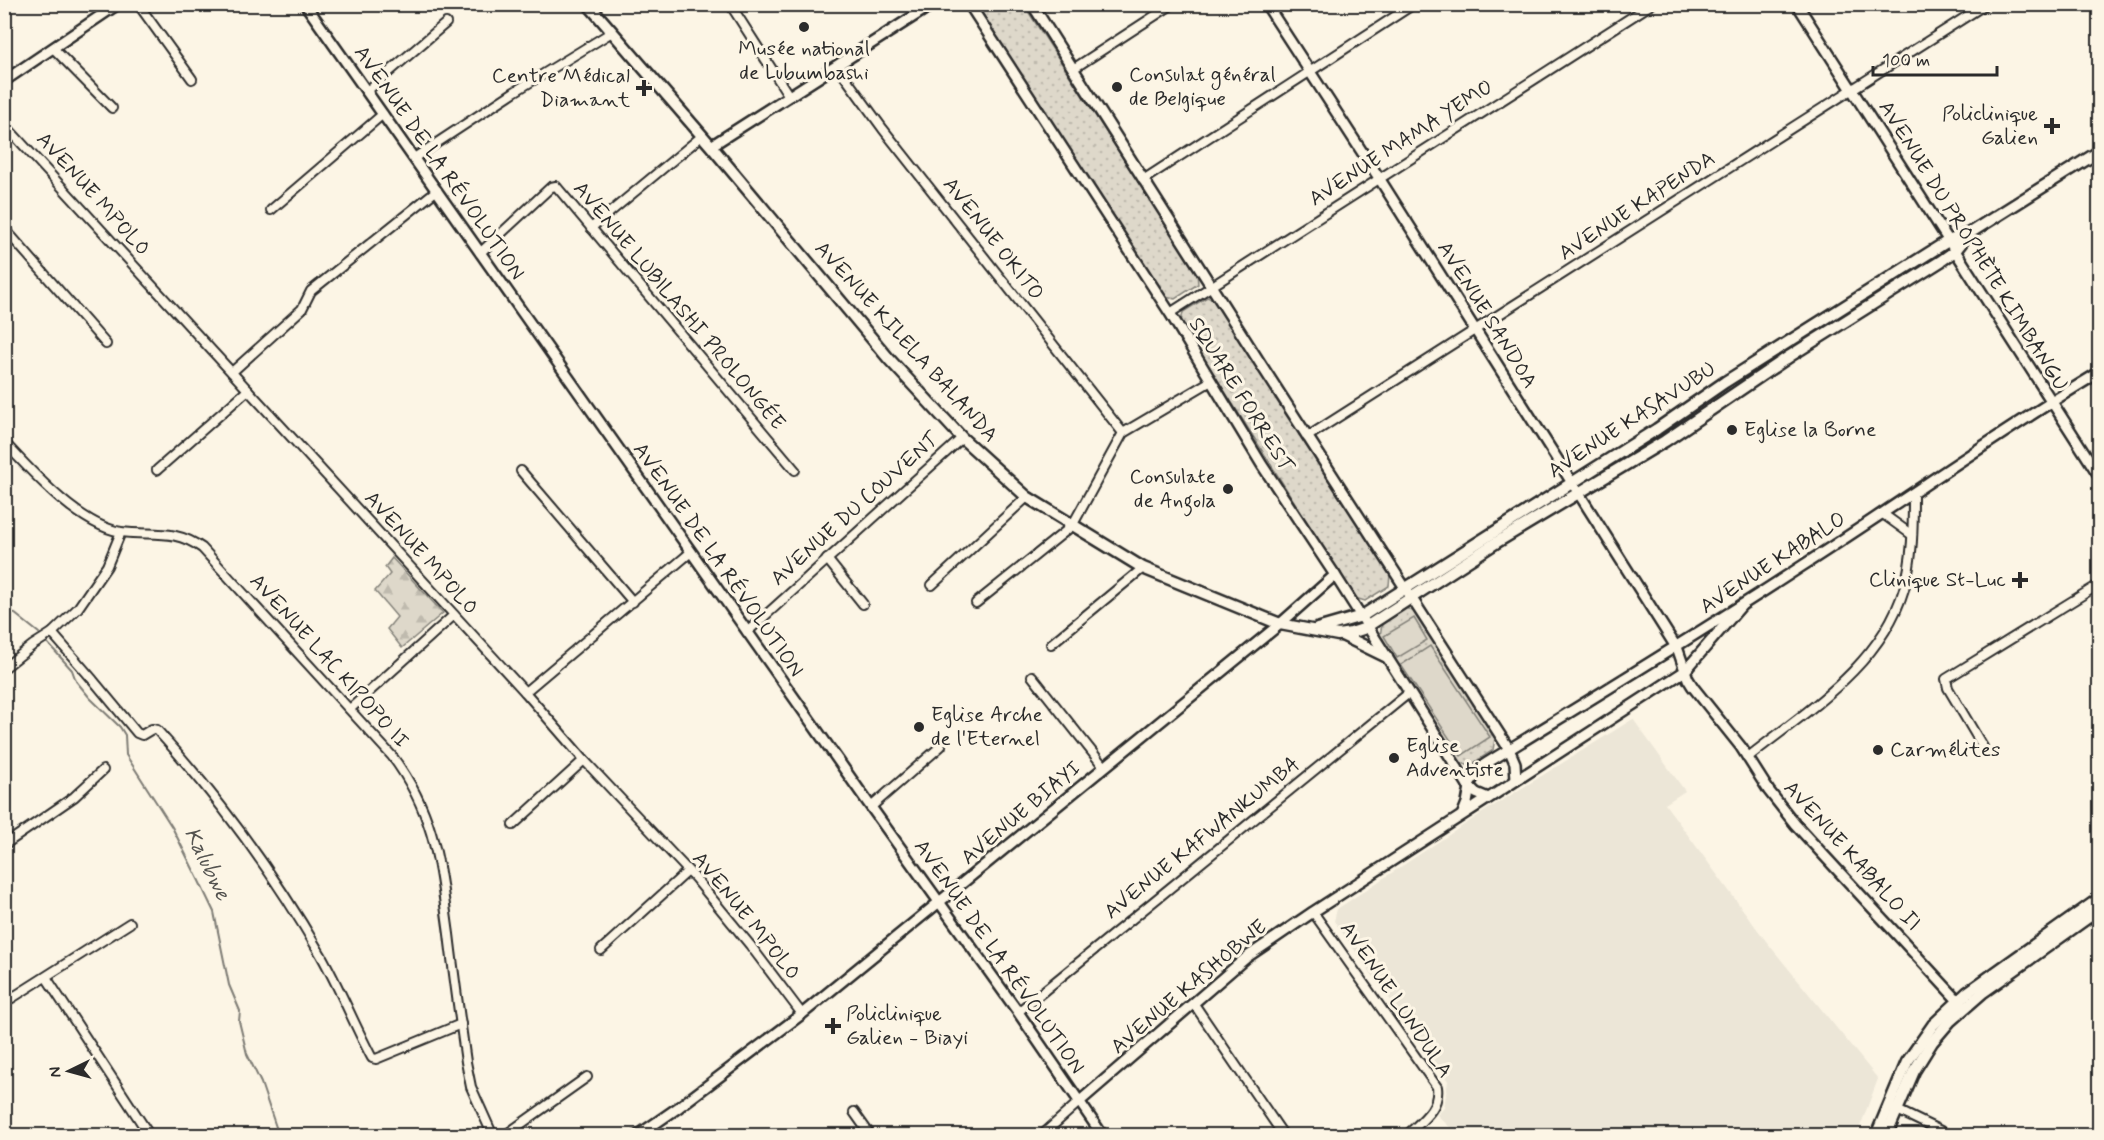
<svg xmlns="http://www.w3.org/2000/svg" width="2104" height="1140" font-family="Mynerve,sans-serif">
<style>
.built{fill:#ece6d7}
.forest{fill:url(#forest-firs);stroke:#84827a;stroke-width:1.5}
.park{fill:url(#park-dots);stroke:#84827a;stroke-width:1.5}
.garden{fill:#ded8ca;stroke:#84827a;stroke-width:1.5}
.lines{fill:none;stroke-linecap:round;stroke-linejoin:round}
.stream{stroke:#7d7b74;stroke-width:2}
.minor-casing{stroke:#2b2b2b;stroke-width:12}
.tertiary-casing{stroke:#2b2b2b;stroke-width:14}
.secondary-casing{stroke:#2b2b2b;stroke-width:15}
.minor{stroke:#fcf5e5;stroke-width:8}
.tertiary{stroke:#fcf5e5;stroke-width:9}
.secondary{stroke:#fcf5e5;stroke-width:10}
.poi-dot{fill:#2b2b2b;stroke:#fcf5e5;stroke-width:2}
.labels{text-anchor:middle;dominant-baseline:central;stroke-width:6;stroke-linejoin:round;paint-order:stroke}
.poi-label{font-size:21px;fill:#2b2b2b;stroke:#fcf5e5;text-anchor:start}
.street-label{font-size:21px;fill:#2b2b2b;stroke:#fcf5e5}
.water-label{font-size:22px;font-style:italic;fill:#545350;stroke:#fcf5e5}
</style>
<defs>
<pattern id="forest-firs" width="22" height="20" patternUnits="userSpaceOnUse" patternTransform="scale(1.5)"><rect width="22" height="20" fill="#ded8ca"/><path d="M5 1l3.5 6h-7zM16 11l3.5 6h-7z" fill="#bfbaae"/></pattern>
<pattern id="park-dots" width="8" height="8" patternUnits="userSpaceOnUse" patternTransform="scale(1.5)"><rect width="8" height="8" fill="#ded8ca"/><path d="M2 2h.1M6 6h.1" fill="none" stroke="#bfbaae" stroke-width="1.8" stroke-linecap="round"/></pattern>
</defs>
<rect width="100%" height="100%" fill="#fcf5e5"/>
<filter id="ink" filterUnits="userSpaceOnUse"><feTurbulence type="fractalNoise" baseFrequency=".0167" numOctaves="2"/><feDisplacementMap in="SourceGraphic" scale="12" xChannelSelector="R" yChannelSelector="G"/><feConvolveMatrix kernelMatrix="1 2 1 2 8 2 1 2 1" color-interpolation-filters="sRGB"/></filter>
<g filter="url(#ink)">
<polygon class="built" points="1633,719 1685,791 1665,804 1766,941 1878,1079 1857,1135 1458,1135 1437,1115 1444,1108 1448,1081 1334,921 1337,909 1482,813"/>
<polygon class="forest" points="392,558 443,613 402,648 387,629 397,617 375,591 390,574 385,567"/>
<g class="park">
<polygon points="975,5 1024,5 1197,273 1198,284 1175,299 1165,297"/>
<polygon points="1207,297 1215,300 1390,574 1389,586 1365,601 1355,598 1181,322 1183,312"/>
<polygon points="1406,608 1415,612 1495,738 1493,750 1469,766 1460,762 1380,636 1382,624"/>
</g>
<g class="garden">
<polygon points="1414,618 1427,640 1397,658 1384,636"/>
<polygon points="1430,646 1490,737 1461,756 1401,665"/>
</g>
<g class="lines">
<g class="stream">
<polyline points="4,605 39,633"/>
<polyline points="44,639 72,670 76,681 90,698 120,727 125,735 126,755 172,827 199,881 214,912 229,985 240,1011 239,1021 247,1054 261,1083 279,1136"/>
</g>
<g class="minor-casing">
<g id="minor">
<polyline points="138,4 192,79"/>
<polyline points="730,4 789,96"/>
<polyline points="53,48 112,108"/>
<polyline points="837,66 883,129 1123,433"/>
<polyline points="1073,69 1173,4"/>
<polyline points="367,91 446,23"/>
<polyline points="4,124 525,692 584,760 695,878 750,945 802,1014"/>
<polyline points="414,158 514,92 612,32"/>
<polyline points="1143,180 1414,4"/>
<polyline points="271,210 383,114"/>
<polyline points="4,228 106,344"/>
<polyline points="591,228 702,136"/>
<polyline points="480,253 551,187 556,186 795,470"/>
<polyline points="1170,313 1652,4"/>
<polyline points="232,372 302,309 311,291 437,190"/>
<polyline points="1307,437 1986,4"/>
<path d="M4,442C32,472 79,525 121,532C153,536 174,528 202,548L392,756C436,815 439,864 449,934C454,977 460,1019 466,1062L471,1087L493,1136"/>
<polyline points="157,470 248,390"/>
<polyline points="521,471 633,602"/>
<polyline points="1883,514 1912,535"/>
<polyline points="827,559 863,604"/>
<polyline points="932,585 1027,497"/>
<polyline points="976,603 1072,526 1123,433 1211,381"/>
<polyline points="747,632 962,438"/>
<path d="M52,633L93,680L137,733L142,735L152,729L157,730C220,799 274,874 321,955C340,989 354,1024 372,1058L376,1059L461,1024"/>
<polyline points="1051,644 1143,568"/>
<polyline points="4,668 33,645 52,633 78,608 107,566 121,532"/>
<polyline points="1032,676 1104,767"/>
<polyline points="525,692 691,552"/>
<polyline points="350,709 454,615"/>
<polyline points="1983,747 1948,688 1946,679 2100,584"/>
<path d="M1747,758C1806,711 1881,666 1904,589C1913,559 1913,526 1913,494"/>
<polyline points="871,807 941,746"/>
<polyline points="513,825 584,760"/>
<polyline points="4,845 74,797 103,770"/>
<path d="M1313,912L1437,1087C1440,1109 1421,1121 1406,1136"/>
<polyline points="601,950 688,871"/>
<polyline points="46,977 150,1136"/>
<polyline points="4,1003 130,923"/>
<polyline points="1194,1004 1284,1136"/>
<polyline points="1018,1012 1409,693"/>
<polyline points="1893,1108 1951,1136"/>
<polyline points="854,1112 871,1136"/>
<polyline points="504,1136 587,1077"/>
<polyline points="1041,1136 1079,1102"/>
</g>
</g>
<g class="tertiary-casing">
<g id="tertiary">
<polyline points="305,4 871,807 1018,1012 1103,1136"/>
<polyline points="969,4 1170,313 1262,465 1335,575 1468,785 1476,793 1488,798"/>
<polyline points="1032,4 1262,366 1509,749 1515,763 1516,780"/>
<polyline points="1266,4 1379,178 1678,650 1688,679 1693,687 1741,747 1769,791 1795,824 1963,1006"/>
<polyline points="1797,4 2100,477"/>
<polyline points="4,81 118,4"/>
<polyline points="711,146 933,4"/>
<path d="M1468,785L1482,766C1589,700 1697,635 1802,566C1902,502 1998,433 2100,372"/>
<polyline points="1463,813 1467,803 1470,787"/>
<polyline points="1079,1102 1247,957 1313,912 1685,671 1741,606"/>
<polyline points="637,1136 679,1107 802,1014 1280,624 1335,575"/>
</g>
</g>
<g class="secondary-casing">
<g id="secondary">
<polyline points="588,4 711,146 889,359 962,438 1027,497 1143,568 1280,624 1338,635 1351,633 1363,629 1497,542 1665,441 1790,356 1941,261 1955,251 1968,234"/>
<polyline points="1317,629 1362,616 1657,429 1725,382 1948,241 1968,234 2100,151"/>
<polyline points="1342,635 1387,657"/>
<polyline points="1876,1136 1907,1062 1933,1025 1968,992 2100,898"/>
<polyline points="1886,1136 1914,1071 1932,1042 1950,1021 1982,993 2100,909"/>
</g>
</g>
<use href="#minor" class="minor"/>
<use href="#tertiary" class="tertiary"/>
<use href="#secondary" class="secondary"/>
</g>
</g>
<g class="poi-dot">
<circle cx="804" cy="27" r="6"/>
<circle cx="1117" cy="87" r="6"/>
<path d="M641 79h6v6h6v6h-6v6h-6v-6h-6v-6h6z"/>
<path d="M2049 117h6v6h6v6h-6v6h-6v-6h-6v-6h6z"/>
<circle cx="1732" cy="430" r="6"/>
<circle cx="1228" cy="489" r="6"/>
<path d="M2017 571h6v6h6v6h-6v6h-6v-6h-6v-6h6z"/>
<circle cx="919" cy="727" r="6"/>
<circle cx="1878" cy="750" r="6"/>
<circle cx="1394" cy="758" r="6"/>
<path d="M830 1017h6v6h6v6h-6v6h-6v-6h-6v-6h6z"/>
</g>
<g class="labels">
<g class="poi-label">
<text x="804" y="49" text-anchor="middle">Musée national<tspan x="804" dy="24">de Lubumbashi</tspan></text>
<text x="1129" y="75">Consulat général<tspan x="1129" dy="24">de Belgique</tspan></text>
<text x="630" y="76" text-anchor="end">Centre Médical<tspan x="630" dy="24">Diamant</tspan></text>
<text x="2038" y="114" text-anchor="end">Policlinique<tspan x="2038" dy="24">Galien</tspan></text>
<text x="1744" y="430">Eglise la Borne</text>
<text x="1216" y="477" text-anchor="end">Consulate<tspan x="1216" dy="24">de Angola</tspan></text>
<text x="2006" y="580" text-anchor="end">Clinique St-Luc</text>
<text x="931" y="715">Eglise Arche<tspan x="931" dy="24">de l'Eternel</tspan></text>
<text x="1406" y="746">Eglise<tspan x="1406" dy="24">Adventiste</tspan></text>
<text x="1890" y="750">Carmélites</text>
<text x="846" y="1014">Policlinique<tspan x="846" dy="24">Galien - Biayi</tspan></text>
</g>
<g class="street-label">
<text transform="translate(1401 143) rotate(-33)">AVENUE MAMA YEMO</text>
<text transform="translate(439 163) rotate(55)">AVENUE DE LA RÉVOLUTION</text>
<text transform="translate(93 194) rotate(48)">AVENUE MPOLO</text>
<text transform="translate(1637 206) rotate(-33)">AVENUE KAPENDA</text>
<text transform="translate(993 239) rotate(52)">AVENUE OKITO</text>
<text transform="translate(1973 246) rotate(58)">AVENUE DU PROPHÈTE KIMBANGU</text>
<text transform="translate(679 306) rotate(50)">AVENUE LUBILASHI PROLONGÉE</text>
<text transform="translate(1487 315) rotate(58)">AVENUE SANDOA</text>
<text transform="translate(906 342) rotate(48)">AVENUE KILELA BALANDA</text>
<text transform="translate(1241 395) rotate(58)">SQUARE FORREST</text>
<text transform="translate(1632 420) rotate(-33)">AVENUE KASAVUBU</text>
<text transform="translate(855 509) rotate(-42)">AVENUE DU COUVENT</text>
<text transform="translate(421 553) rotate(48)">AVENUE MPOLO</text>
<text transform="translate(718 560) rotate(55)">AVENUE DE LA RÉVOLUTION</text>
<text transform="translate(1773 563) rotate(-33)">AVENUE KABALO</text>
<text transform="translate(329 661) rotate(48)">AVENUE LAC KIPOPO II</text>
<text transform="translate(1021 813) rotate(-40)">AVENUE BIAYI</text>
<text transform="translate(1202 838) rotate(-39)">AVENUE KAFWANKUMBA</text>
<text transform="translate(1852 856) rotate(48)">AVENUE KABALO II</text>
<text transform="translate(746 916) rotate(51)">AVENUE MPOLO</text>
<text transform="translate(999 957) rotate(55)">AVENUE DE LA RÉVOLUTION</text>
<text transform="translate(1189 987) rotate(-40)">AVENUE KASHOBWE</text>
<text transform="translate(1396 1000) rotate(56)">AVENUE LUNDULA</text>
</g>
<g class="water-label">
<text transform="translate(207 864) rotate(64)">Kalubwe</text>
</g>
</g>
<rect width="2104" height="1140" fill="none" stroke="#fcf5e5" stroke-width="24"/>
<rect x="12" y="12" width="2080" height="1116" fill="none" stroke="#2b2b2b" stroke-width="2" filter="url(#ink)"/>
<g transform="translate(69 1071) rotate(265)" stroke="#fcf5e5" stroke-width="4.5" paint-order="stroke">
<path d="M0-4.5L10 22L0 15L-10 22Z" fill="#2b2b2b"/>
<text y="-9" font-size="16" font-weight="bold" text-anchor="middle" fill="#2b2b2b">N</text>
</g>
<path d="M1873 66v9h124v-9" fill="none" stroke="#2b2b2b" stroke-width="3"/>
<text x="1882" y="66" font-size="18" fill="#2b2b2b" stroke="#fcf5e5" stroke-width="4.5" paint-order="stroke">100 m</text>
</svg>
